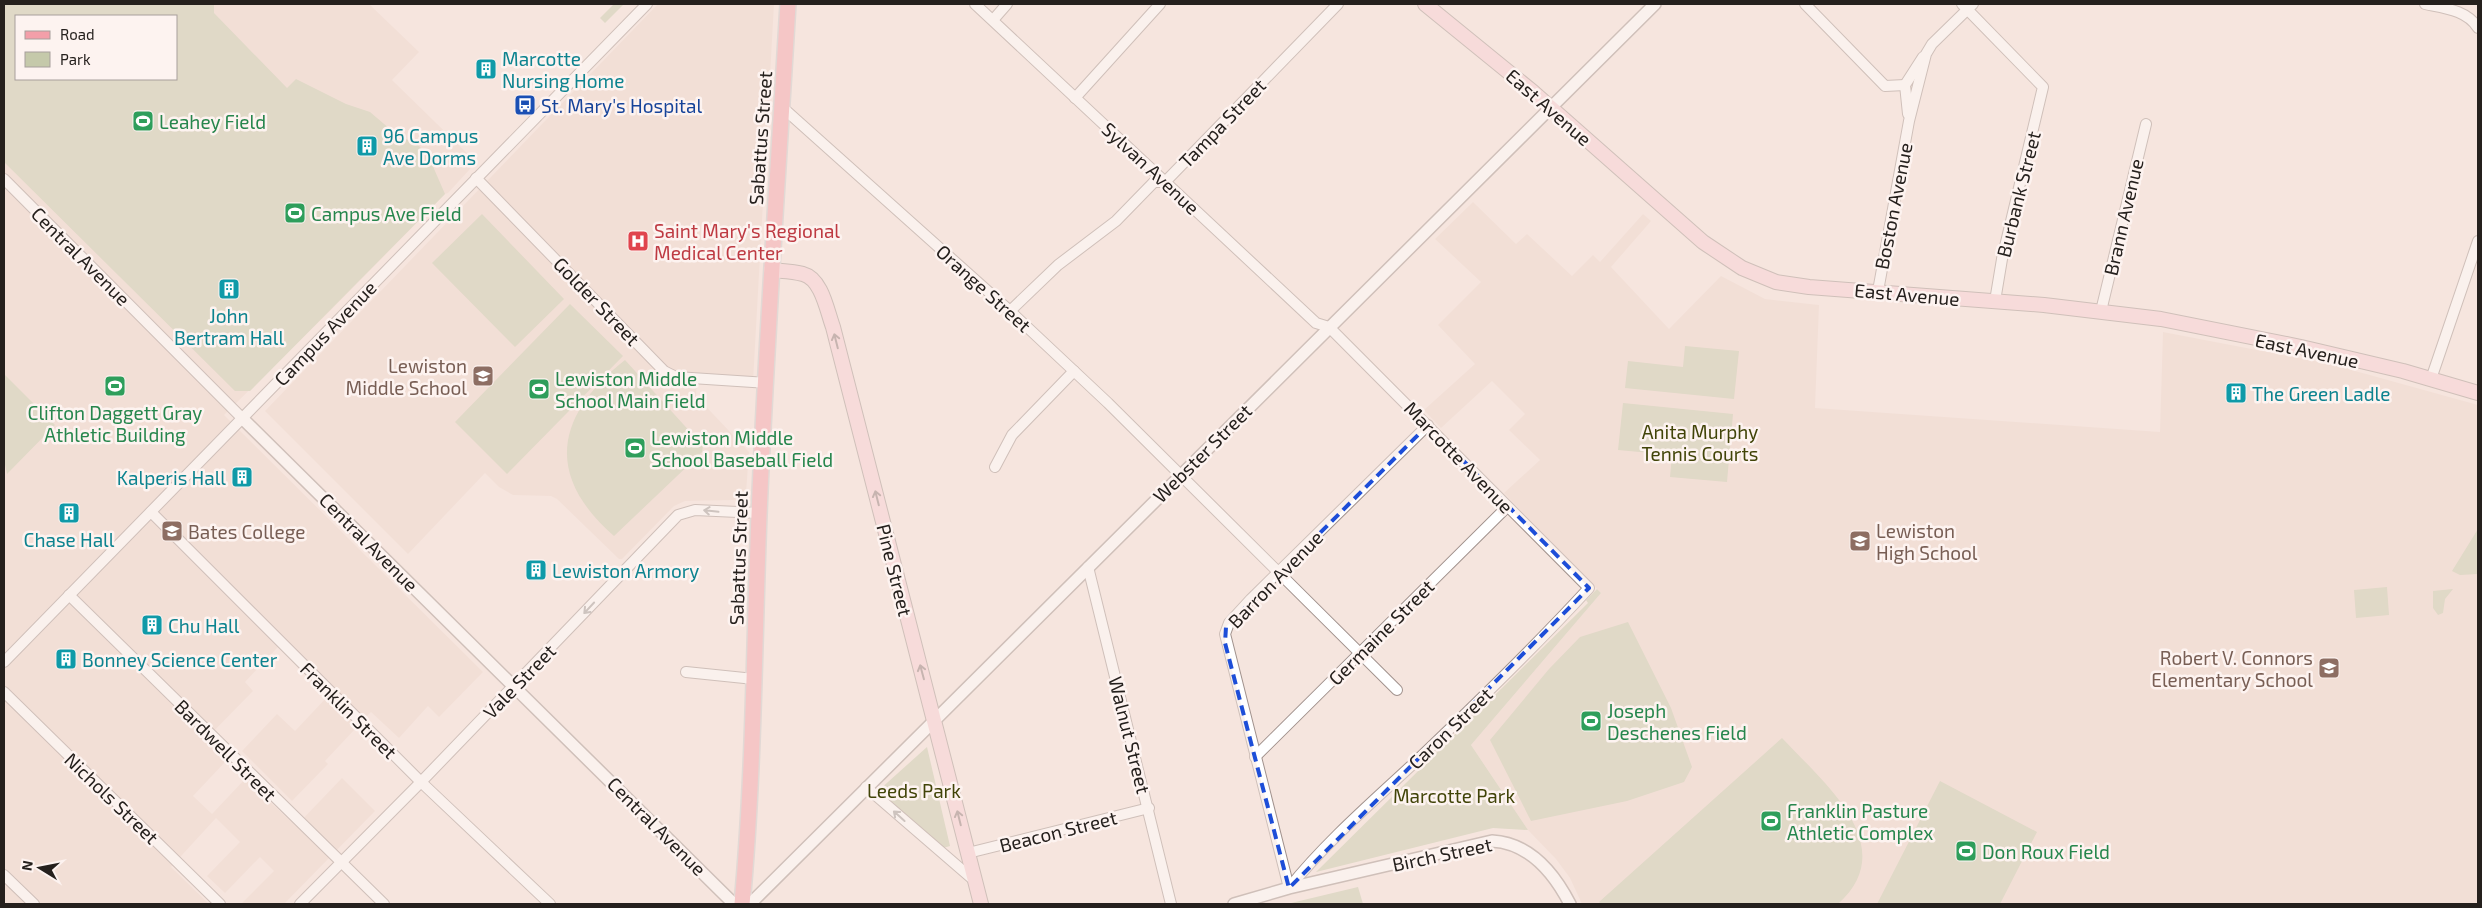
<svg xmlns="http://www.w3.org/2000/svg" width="2482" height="908" font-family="'Exo 2',sans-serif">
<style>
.built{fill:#eed7cd;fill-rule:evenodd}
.green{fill:#c5c9aa;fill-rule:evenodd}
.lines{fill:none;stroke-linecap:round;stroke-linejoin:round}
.minor-casing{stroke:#a1928d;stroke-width:12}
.tertiary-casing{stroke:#a1928d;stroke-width:14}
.secondary-casing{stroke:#a1928d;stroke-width:16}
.primary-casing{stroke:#cbc9c9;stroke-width:18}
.minor{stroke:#fff;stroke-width:10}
.tertiary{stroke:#fff;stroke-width:11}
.secondary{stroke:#f9cfd4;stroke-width:14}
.primary{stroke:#f39fa9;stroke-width:15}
.oneway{stroke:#8f7878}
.oneway2{stroke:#9d9b99}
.marked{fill:none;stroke:#1d4ed8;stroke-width:4;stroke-dasharray:10 6;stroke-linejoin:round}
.labels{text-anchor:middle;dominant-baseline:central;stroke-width:5;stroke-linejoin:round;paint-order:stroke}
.culture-label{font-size:19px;fill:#0d838f;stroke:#fdf3f0;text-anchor:start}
.transit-label{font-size:19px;fill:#164399;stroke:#fdf3f0;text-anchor:start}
.street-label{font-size:19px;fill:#25201d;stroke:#fdf3f0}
.leisure-label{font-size:19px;fill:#27864d;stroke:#fdf3f0;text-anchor:start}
.health-label{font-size:19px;fill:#be3a42;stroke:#fdf3f0;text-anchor:start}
.education-label{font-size:19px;fill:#785e54;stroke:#fdf3f0;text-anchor:end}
.park-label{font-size:19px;fill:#414408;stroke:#fdf3f0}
</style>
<rect width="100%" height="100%" fill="#f5e5de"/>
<g class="built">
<path d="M4,4H369L419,52L392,80L474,160L470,169L448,193L445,194L330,311L224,415L483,672L439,717L428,706L399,738L371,712L325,761L328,764L292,801L242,751L277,714L295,731L327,697L278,647L245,682L253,691L205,740L226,761L193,796L212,814L245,779L296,826L342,778L375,811L284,904H241L274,871L260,857L225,893L207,876L240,842L216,818L171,867L209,904H4ZM16,16H176V79H16Z"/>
<polygon points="658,4 774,4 753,382 697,379 696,396 749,452 746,493 743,497 734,500 685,501 674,506 622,559 619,559 557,499 551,496 513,495 499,487 485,473 408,554 265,411"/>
<polygon points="1473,202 1516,244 1527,234 1572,276 1593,255 1600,262 1643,214 1651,221 1611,267 1669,329 1721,276 1765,299 1819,305 1815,408 2160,432 2163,332 2330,364 2478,405 2478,904 1582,904 1570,878 1556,859 1528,830 1471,745 1601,593 1504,493 1540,460 1509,430 1525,414 1492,381 1441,428 1424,410 1475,364 1438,325 1481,282 1435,239"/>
</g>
<g class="green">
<path d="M4,4H214V13L287,88L296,79L346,104L370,112L397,135L417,144L428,155L445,194L255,386L250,391H235L4,162ZM16,16H176V79H16Z"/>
<polygon points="614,4 624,4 605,23 600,18"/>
<polygon points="482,214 564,299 515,347 432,263"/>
<polygon points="570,304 623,356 507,474 455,422"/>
<polygon points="1685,346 1739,351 1734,399 1625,388 1628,361 1683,367"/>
<path d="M625,360L703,446L702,452L696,458L614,536C543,474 557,414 625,360Z"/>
<polygon points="4,374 55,425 7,474 4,460"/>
<polygon points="1623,403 1733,414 1727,482 1670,477 1672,455 1618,450"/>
<polygon points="2478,529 2478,574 2460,575 2452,571"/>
<polygon points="2387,587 2389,615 2356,618 2354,590"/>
<polygon points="1597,589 1601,593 1471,745 1528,830 1493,828 1316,872 1588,603 1586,600"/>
<polygon points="2453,589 2445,599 2443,613 2438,615 2433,608 2433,591"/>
<polygon points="1628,622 1671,708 1692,767 1684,782 1627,801 1531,821 1490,740 1549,669 1580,637"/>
<path d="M1782,738C1822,781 1903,846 1838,904H1601L1599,902Z"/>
<polygon points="927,747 950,846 943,848 878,791"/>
<polygon points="1940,781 2037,832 2000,904 1877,904"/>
<polygon points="1358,887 1363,904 1287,904"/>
</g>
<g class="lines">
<g class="minor-casing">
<g id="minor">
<path d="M975,4L1316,323L1329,327L1589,588C1533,649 1473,707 1412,765C1370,804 1325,843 1289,888"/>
<polyline points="1805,4 1885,86 1905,85"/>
<polyline points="1962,4 2043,87 2002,259 1995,301"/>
<path d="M2425,4C2444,8 2467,10 2478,28"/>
<polyline points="993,20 1007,4"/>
<polyline points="1075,98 1160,4"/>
<polyline points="782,107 1010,311 1108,403 1397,690"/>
<polyline points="1908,114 1905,85 1923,57"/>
<polyline points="476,178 664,371 676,377 767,383"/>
<polyline points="4,179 242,418"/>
<polyline points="1878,291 1909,121 1926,54 1932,44 1973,4"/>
<polyline points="1010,311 1058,265 1116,221 1154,182 1165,182 1338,4"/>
<polyline points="2101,311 2146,124"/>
<polyline points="2431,379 2478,241"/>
<polyline points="995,467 1012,435 1074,371"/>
<polyline points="151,512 421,782 550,904"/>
<polyline points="1088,567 1171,904"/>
<polyline points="69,595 384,904"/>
<polyline points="4,662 647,4"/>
<polyline points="686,672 754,679"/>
<polyline points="4,692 220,904"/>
<polyline points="1255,757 1507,507"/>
<polyline points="866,787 976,882"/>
<polyline points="968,853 1149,808"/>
<polyline points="4,875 34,904"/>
<polyline points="1289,888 1225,634 1229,623 1251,599 1428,425"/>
<polyline points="300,904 421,782 678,515 695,510 759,513"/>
</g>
</g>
<g class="tertiary-casing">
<g id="tertiary">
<polyline points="242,418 734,904"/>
<polyline points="750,904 1655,4"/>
<path d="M1234,904L1289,888L1492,841C1530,843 1554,873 1570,904"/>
</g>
</g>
<g class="secondary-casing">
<g id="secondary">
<polyline points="1425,4 1533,92 1703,242 1742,268 1776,282 1809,287 2044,305 2161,319 2301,347 2403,371 2478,393"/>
<path d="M771,270C781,271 793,271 803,274C822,279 827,311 833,327L981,904"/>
</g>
</g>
<g class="primary-casing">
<path id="primary" d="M742,904C754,775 754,645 759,515C766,344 778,174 788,4"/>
</g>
<use href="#minor" class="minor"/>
<use href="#tertiary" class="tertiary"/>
<use href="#secondary" class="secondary"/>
<use href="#primary" class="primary"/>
</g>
<defs><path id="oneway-shaft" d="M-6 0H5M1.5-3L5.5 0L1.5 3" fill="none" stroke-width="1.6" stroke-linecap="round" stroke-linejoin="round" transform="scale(1.25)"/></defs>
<g class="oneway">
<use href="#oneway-shaft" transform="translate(836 341) rotate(-104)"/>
<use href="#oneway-shaft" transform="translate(877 498) rotate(-104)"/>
<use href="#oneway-shaft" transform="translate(922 672) rotate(-105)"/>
<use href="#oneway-shaft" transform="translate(959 818) rotate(-104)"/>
</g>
<g class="oneway2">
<use href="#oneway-shaft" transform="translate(711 511) rotate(-174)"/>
<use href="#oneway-shaft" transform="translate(589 608) rotate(133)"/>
<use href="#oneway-shaft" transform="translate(899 816) rotate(-138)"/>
</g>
<path d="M0 0H2482V908H0ZM1428,425L1589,588L1289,888L1225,643L1226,627Z" fill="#f5e5de" fill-opacity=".55" fill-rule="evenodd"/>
<path class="marked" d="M1428,425L1589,588L1289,888L1225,643L1226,627Z"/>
<defs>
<g id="building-square" transform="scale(1.125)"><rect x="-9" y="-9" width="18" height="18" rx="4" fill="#0f9aa8" stroke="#fdf3f0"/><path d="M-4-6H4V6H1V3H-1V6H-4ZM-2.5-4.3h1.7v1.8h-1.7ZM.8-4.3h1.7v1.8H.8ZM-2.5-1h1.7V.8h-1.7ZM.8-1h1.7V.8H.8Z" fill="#fff"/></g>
<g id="bus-square" transform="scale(1.125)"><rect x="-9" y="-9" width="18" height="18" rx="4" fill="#1a4fb4" stroke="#fdf3f0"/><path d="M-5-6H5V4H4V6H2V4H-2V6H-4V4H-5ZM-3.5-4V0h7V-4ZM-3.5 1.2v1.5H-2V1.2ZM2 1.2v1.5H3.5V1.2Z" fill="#fff"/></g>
<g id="stadium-square" transform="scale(1.125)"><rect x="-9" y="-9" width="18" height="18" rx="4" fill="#2e9e5b" stroke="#fdf3f0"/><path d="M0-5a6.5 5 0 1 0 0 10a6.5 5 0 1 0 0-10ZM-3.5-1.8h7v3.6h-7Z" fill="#fff"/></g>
<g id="hospital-square" transform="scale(1.125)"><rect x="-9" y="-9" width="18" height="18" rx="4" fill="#e0444e" stroke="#fdf3f0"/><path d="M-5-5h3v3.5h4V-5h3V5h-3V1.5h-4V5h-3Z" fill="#fff"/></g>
<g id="school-square" transform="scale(1.125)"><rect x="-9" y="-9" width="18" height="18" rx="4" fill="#8d6e63" stroke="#fdf3f0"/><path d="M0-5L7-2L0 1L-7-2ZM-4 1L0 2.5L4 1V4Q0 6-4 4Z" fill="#fff"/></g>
<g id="university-square" transform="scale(1.125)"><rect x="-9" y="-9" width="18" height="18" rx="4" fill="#8d6e63" stroke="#fdf3f0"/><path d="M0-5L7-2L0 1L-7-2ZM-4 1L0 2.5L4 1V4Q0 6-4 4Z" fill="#fff"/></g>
</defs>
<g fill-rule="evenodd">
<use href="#building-square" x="486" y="69"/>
<use href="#bus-square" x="525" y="105"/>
<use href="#stadium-square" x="143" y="121"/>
<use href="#building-square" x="367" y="146"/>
<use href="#stadium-square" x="295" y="213"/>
<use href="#hospital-square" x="638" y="241"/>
<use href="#building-square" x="229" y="289"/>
<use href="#school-square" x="483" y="376"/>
<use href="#stadium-square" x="115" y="386"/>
<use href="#stadium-square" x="539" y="389"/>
<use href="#building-square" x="2236" y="393"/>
<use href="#stadium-square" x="635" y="448"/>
<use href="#building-square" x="242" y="477"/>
<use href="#building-square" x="69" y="513"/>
<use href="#university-square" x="172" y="531"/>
<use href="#school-square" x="1860" y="541"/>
<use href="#building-square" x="536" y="570"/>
<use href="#building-square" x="152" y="625"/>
<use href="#building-square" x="66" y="659"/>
<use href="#school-square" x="2329" y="668"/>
<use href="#stadium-square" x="1591" y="721"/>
<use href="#stadium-square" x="1771" y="821"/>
<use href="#stadium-square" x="1966" y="851"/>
</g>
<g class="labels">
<g class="culture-label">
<text x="502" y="58">Marcotte<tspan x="502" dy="22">Nursing Home</tspan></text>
<text x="383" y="135">96 Campus<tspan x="383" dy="22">Ave Dorms</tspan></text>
<text x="229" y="315" text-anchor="middle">John<tspan x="229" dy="22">Bertram Hall</tspan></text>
<text x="2252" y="393">The Green Ladle</text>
<text x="226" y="477" text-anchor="end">Kalperis Hall</text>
<text x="69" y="539" text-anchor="middle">Chase Hall</text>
<text x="552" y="570">Lewiston Armory</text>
<text x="168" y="625">Chu Hall</text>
<text x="82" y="659">Bonney Science Center</text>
</g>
<g class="transit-label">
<text x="541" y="105">St. Mary's Hospital</text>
</g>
<g class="street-label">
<text transform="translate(1549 107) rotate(41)">East Avenue</text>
<text transform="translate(1222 123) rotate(-46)">Tampa Street</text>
<text transform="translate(760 138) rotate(-86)">Sabattus Street</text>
<text transform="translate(1151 168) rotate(43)">Sylvan Avenue</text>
<text transform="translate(2018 194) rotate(-76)">Burbank Street</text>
<text transform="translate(1893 206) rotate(-79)">Boston Avenue</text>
<text transform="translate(2123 217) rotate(-77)">Brann Avenue</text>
<text transform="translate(81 256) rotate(45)">Central Avenue</text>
<text transform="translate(984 288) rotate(42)">Orange Street</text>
<text transform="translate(1907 294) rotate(5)">East Avenue</text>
<text transform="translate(597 301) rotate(46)">Golder Street</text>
<text transform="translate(325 333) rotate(-46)">Campus Avenue</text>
<text transform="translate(2307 350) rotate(12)">East Avenue</text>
<text transform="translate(1202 453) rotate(-45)">Webster Street</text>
<text transform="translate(1459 457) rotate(46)">Marcotte Avenue</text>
<text transform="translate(369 542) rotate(45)">Central Avenue</text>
<text transform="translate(738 558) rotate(-88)">Sabattus Street</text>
<text transform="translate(895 570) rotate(76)">Pine Street</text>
<text transform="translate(1275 579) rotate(-46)">Barron Avenue</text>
<text transform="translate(1381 632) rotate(-45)">Germaine Street</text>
<text transform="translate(519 681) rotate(-46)">Vale Street</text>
<text transform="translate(349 710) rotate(45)">Franklin Street</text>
<text transform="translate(1450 728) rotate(-44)">Caron Street</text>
<text transform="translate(1130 735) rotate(76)">Walnut Street</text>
<text transform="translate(226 750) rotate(45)">Bardwell Street</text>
<text transform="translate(112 798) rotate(44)">Nichols Street</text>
<text transform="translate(657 826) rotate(45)">Central Avenue</text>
<text transform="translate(1058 831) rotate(-14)">Beacon Street</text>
<text transform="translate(1442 854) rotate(-12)">Birch Street</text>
</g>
<g class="leisure-label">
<text x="159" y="121">Leahey Field</text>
<text x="311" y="213">Campus Ave Field</text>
<text x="555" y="378">Lewiston Middle<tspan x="555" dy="22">School Main Field</tspan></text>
<text x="115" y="412" text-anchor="middle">Clifton Daggett Gray<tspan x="115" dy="22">Athletic Building</tspan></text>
<text x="651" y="437">Lewiston Middle<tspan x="651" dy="22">School Baseball Field</tspan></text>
<text x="1607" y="710">Joseph<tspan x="1607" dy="22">Deschenes Field</tspan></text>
<text x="1787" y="810">Franklin Pasture<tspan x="1787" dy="22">Athletic Complex</tspan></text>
<text x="1982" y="851">Don Roux Field</text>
</g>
<g class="health-label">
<text x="654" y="230">Saint Mary's Regional<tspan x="654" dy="22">Medical Center</tspan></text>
</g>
<g class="education-label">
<text x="467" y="365">Lewiston<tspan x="467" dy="22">Middle School</tspan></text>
<text x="1876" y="530" text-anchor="start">Lewiston<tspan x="1876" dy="22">High School</tspan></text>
<text x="188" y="531" text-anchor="start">Bates College</text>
<text x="2313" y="657">Robert V. Connors<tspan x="2313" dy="22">Elementary School</tspan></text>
</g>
<g class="park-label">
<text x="1700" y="431">Anita Murphy<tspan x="1700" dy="22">Tennis Courts</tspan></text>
<text x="914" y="790">Leeds Park</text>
<text x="1454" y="795">Marcotte Park</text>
</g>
</g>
<rect width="2482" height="908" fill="none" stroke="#25201d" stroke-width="10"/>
<rect x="15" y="15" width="162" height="65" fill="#fdf3f0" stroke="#a79f9c"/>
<rect x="25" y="31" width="25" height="8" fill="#f39fa9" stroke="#a79f9c"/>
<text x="60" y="40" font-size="15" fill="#25201d">Road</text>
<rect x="25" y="52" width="25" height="15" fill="#c5c9aa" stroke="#a79f9c"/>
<text x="60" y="65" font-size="15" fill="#25201d">Park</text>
<g transform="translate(40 868) rotate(280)" stroke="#fdf3f0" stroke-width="4" paint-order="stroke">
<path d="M0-4L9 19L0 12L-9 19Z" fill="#25201d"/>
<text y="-8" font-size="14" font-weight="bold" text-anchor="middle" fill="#25201d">N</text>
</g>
</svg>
